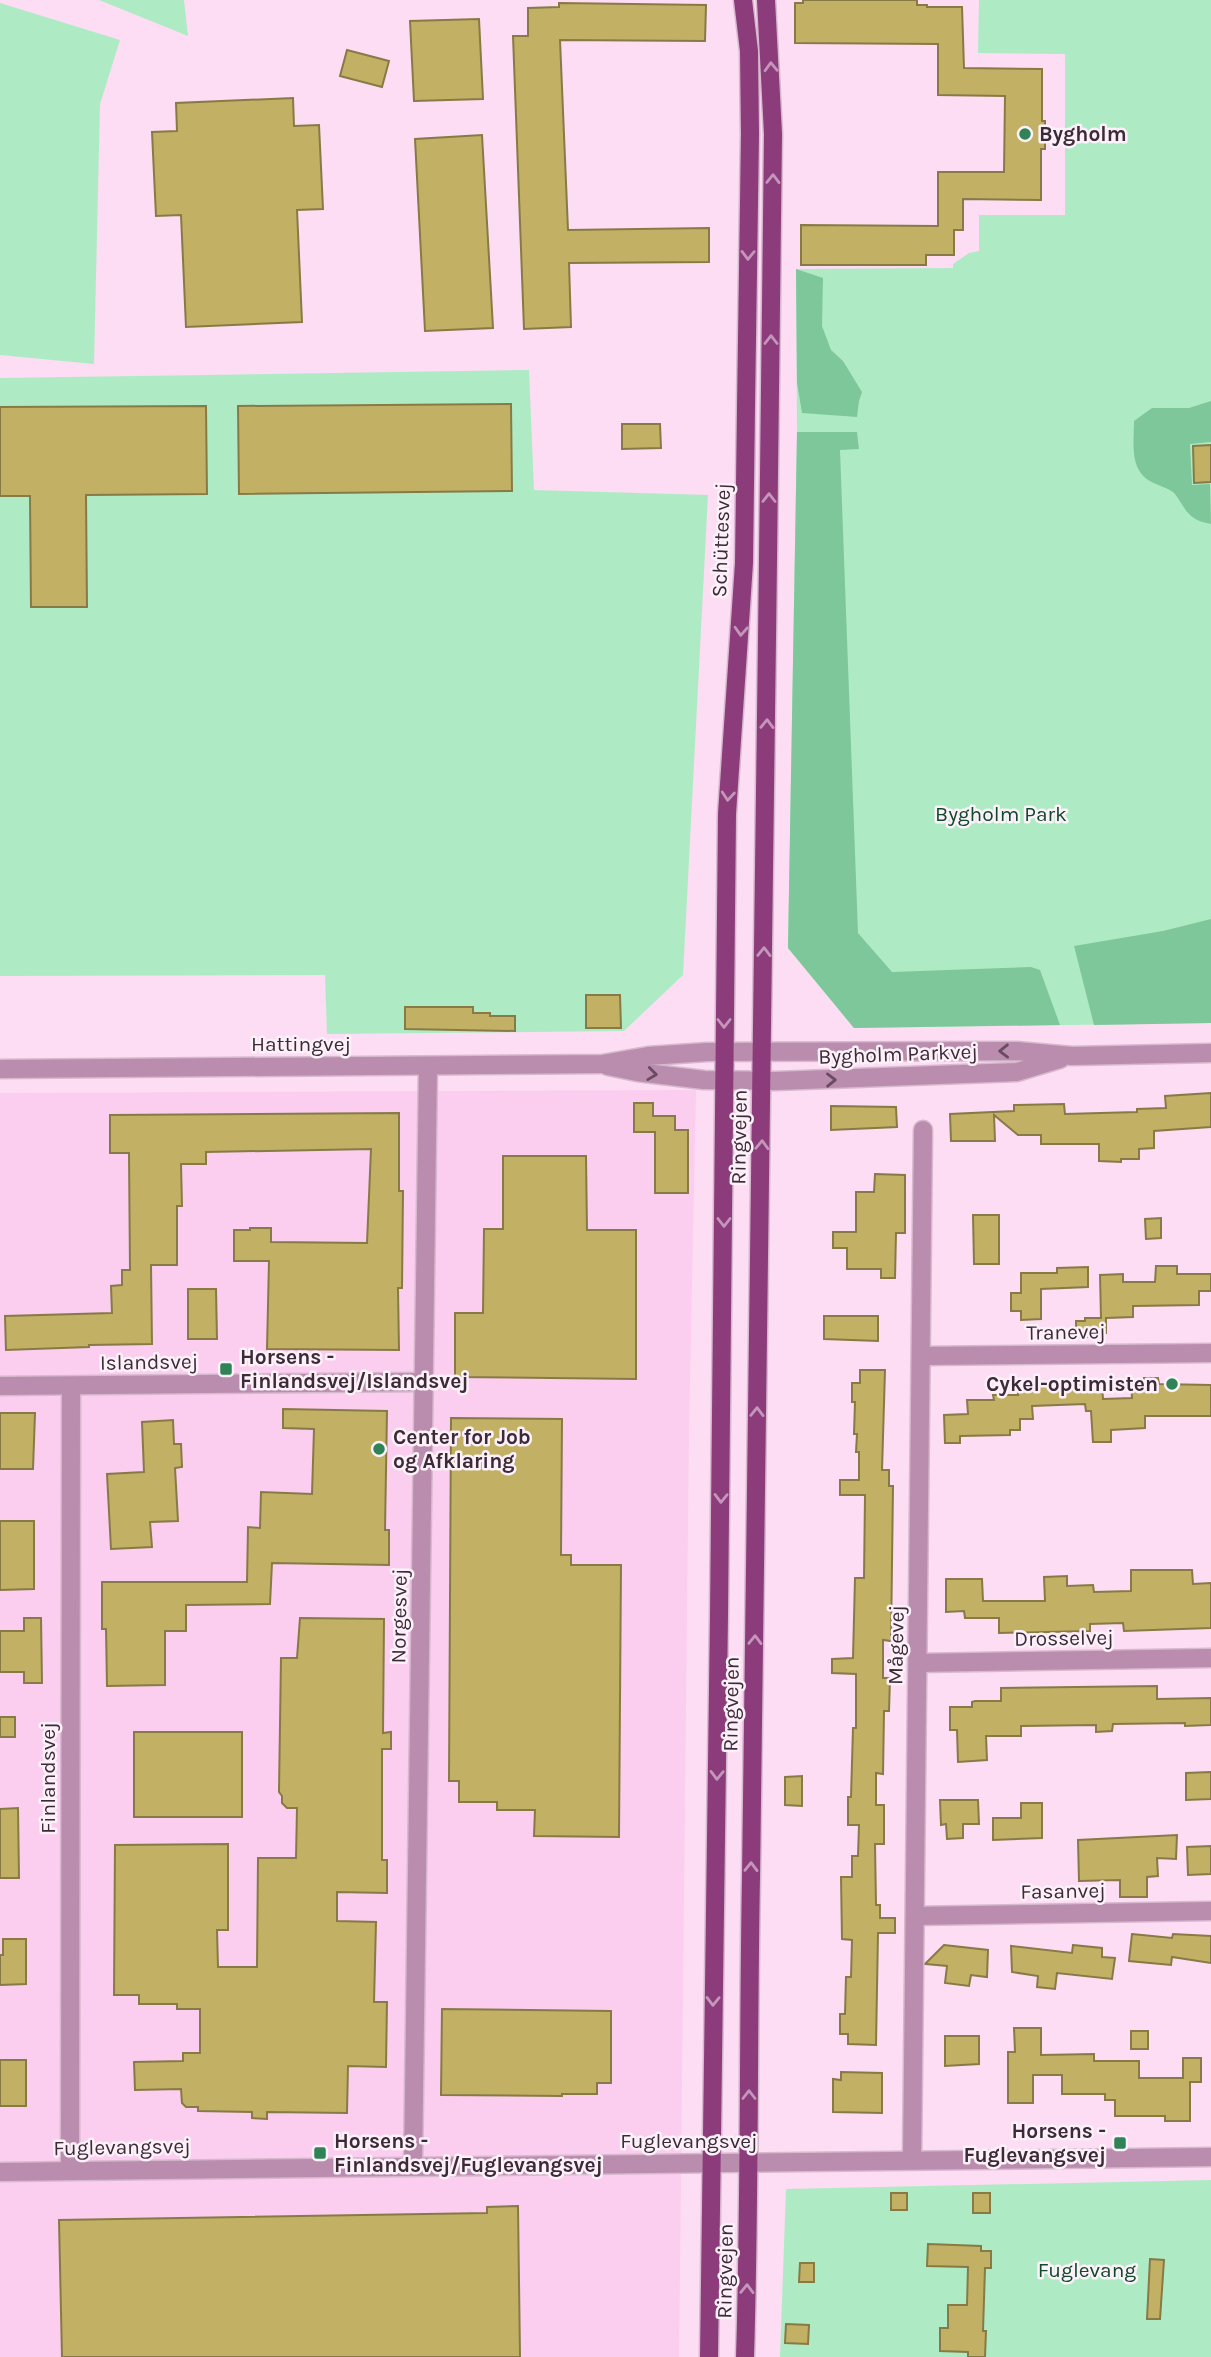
<svg xmlns="http://www.w3.org/2000/svg" width="1211" height="2357" font-family="Karla,sans-serif">
<style>
.built{fill:#fbcdee}
.green{fill:#aeebc4}
.forest{fill:#7ec79a}
.building{fill:#c2b065;stroke:#877a46;stroke-width:2}
.lines{fill:none;stroke-linecap:round;stroke-linejoin:round}
.minor-casing{stroke:#d6b9ce;stroke-width:21}
.major-casing{stroke:#d6b9ce;stroke-width:21}
.minor{stroke:#ba8cad;stroke-width:18}
.major{stroke:#8c3c7b;stroke-width:18}
.oneway{stroke:#c496ba}
.oneway2{stroke:#694c61}
.poi-dot{fill:#2f8356;stroke:#fcf1f9;stroke-width:2.5}
.labels{text-anchor:middle;dominant-baseline:central;stroke-width:5;stroke-linejoin:round;paint-order:stroke}
.poi-label{font-size:21px;font-weight:bold;fill:#3d2a38;stroke:#fcf1f9;text-anchor:start}
.street-label{font-size:21px;fill:#3d2a38;stroke:#fcf1f9}
.park-label{font-size:21px;fill:#10492c;stroke:#fcf1f9}
</style>
<rect width="100%" height="100%" fill="#fcddf3"/>
<polygon class="built" points="696,1090 689,1426 679,2357 0,2357 0,1093"/>
<g class="green">
<polygon points="99,0 184,0 188,36"/>
<polygon points="979,0 1211,0 1211,1023 854,1028 788,948 797,432 796,269 953,268 953,264 969,253 979,251 979,215 1065,215 1065,54 978,53"/>
<polygon points="0,3 120,40 100,104 94,364 0,355"/>
<polygon points="529,370 534,490 708,495 683,975 624,1031 327,1034 325,975 0,976 0,378"/>
<polygon points="1211,2180 1211,2357 780,2357 786,2189"/>
</g>
<g class="forest">
<polygon points="796,269 823,278 822,326 831,350 843,361 862,392 859,401 857,417 802,413 797,383"/>
<path d="M1211,401V442L1190,444L1192,485L1210,484L1211,524C1188,520 1187,511 1175,494C1170,488 1158,486 1150,481C1129,469 1134,442 1134,421L1152,408H1189Z"/>
<polygon points="797,432 857,432 859,449 840,450 858,933 892,972 1031,967 1040,970 1060,1025 854,1028 788,948"/>
<polygon points="1211,919 1211,1023 1094,1025 1074,946 1163,931"/>
</g>
<g class="building">
<polygon points="803,0 917,0 917,5 927,5 927,7 962,7 964,68 1042,69 1042,121 1045,121 1045,149 1041,149 1041,200 963,199 963,230 954,230 954,255 926,255 926,265 801,265 801,225 938,226 938,172 1004,172 1005,96 938,95 938,44 795,43 795,3 803,3"/>
<polygon points="559,3 706,5 705,41 560,40 568,230 709,228 709,262 569,263 571,327 524,329 513,36 528,36 528,8 559,7"/>
<polygon points="479,19 483,99 414,101 410,21"/>
<polygon points="347,50 389,61 382,87 340,76"/>
<polygon points="293,98 294,126 319,125 323,209 297,210 302,322 186,327 181,215 156,216 152,132 177,131 176,103"/>
<polygon points="482,135 493,328 425,331 415,139"/>
<polygon points="511,404 512,491 239,494 238,406"/>
<polygon points="206,406 207,494 86,495 87,607 31,607 30,496 0,496 0,407"/>
<polygon points="622,424 660,424 661,448 622,449"/>
<polygon points="1211,445 1211,482 1194,483 1193,446"/>
<polygon points="586,995 620,995 621,1028 586,1028"/>
<polygon points="405,1007 473,1007 473,1013 490,1013 490,1016 515,1016 515,1031 405,1029"/>
<polygon points="1211,1093 1211,1127 1154,1131 1154,1148 1139,1149 1139,1159 1121,1159 1121,1162 1099,1161 1099,1144 1041,1144 1041,1135 1018,1135 994,1115 995,1141 951,1141 950,1114 1014,1111 1014,1105 1064,1104 1065,1114 1137,1112 1137,1109 1166,1108 1165,1096"/>
<polygon points="634,1103 653,1103 653,1116 675,1116 675,1130 688,1130 688,1193 655,1193 655,1132 634,1132"/>
<polygon points="831,1106 896,1107 897,1127 831,1130"/>
<polygon points="399,1113 399,1191 403,1191 402,1288 398,1288 399,1350 267,1349 269,1261 234,1261 234,1230 250,1230 250,1228 271,1228 271,1242 367,1243 371,1149 206,1152 206,1164 181,1164 182,1206 177,1206 177,1265 151,1265 152,1344 89,1345 89,1347 6,1350 5,1316 112,1313 111,1286 122,1285 122,1270 130,1270 129,1153 110,1153 110,1115"/>
<polygon points="503,1156 586,1156 587,1230 636,1230 636,1379 455,1377 455,1313 483,1313 484,1229 503,1229"/>
<polygon points="875,1174 905,1175 905,1233 896,1233 895,1278 881,1278 881,1269 847,1269 847,1248 833,1248 833,1232 856,1232 856,1192 874,1192"/>
<polygon points="973,1215 999,1215 999,1264 974,1264"/>
<polygon points="1161,1218 1161,1238 1146,1239 1145,1219"/>
<polygon points="1156,1266 1177,1266 1177,1274 1211,1274 1211,1291 1199,1291 1199,1305 1133,1306 1133,1317 1106,1318 1106,1333 1095,1333 1095,1337 1076,1337 1076,1321 1085,1321 1085,1318 1101,1318 1100,1275 1123,1274 1123,1282 1155,1282"/>
<polygon points="1088,1267 1088,1287 1041,1289 1041,1319 1021,1320 1021,1311 1011,1311 1011,1293 1021,1293 1021,1273 1057,1273 1057,1268"/>
<polygon points="188,1289 216,1289 217,1339 188,1339"/>
<polygon points="824,1316 878,1316 878,1341 824,1339"/>
<polygon points="860,1370 885,1370 882,1470 889,1470 889,1486 893,1486 891,1641 883,1640 883,1678 890,1678 889,1711 884,1711 883,1774 876,1773 876,1805 884,1805 884,1844 875,1844 876,1905 880,1905 880,1918 895,1918 895,1933 878,1933 876,2045 848,2044 848,2034 840,2034 840,2014 845,2014 846,1977 851,1977 852,1940 842,1939 841,1877 852,1877 852,1856 858,1856 859,1825 848,1825 848,1797 851,1797 853,1728 856,1728 856,1674 832,1673 832,1659 853,1658 855,1578 864,1578 865,1495 840,1495 840,1480 859,1480 859,1452 856,1452 857,1434 854,1434 855,1402 852,1402 852,1383 860,1383"/>
<polygon points="1144,1378 1158,1378 1159,1384 1211,1385 1211,1416 1145,1416 1145,1428 1111,1430 1111,1442 1093,1442 1091,1411 1086,1411 1085,1404 1032,1406 1033,1419 1020,1419 1020,1430 1010,1430 1010,1435 960,1436 960,1443 945,1443 944,1415 968,1414 967,1400 994,1400 993,1395 1018,1395 1018,1384 1076,1382 1085,1385 1102,1384 1103,1399 1132,1398 1131,1382 1144,1381"/>
<polygon points="283,1409 387,1411 385,1530 389,1530 389,1565 272,1563 270,1604 186,1605 186,1631 165,1631 165,1685 107,1686 106,1629 102,1629 102,1582 247,1582 248,1527 260,1528 261,1492 312,1494 314,1429 283,1428"/>
<polygon points="0,1413 35,1413 33,1469 0,1469"/>
<polygon points="451,1418 562,1419 561,1555 571,1555 571,1565 621,1565 619,1837 534,1836 535,1810 497,1810 497,1802 459,1802 459,1781 449,1781"/>
<polygon points="173,1420 174,1444 181,1444 182,1467 175,1468 178,1521 150,1522 152,1547 111,1549 107,1474 144,1472 142,1422"/>
<polygon points="0,1521 34,1521 34,1589 0,1590"/>
<polygon points="1131,1570 1192,1570 1193,1584 1211,1583 1211,1628 1124,1631 1123,1623 1090,1624 1090,1631 999,1633 999,1618 965,1618 964,1611 946,1612 946,1579 982,1579 983,1601 1045,1601 1044,1577 1067,1576 1067,1586 1093,1585 1094,1592 1131,1591"/>
<polygon points="24,1618 41,1618 42,1683 24,1683 24,1672 0,1672 0,1631 24,1631"/>
<polygon points="300,1618 384,1619 383,1733 391,1732 391,1749 382,1749 382,1860 387,1860 387,1893 337,1892 337,1921 376,1922 374,2002 387,2002 386,2067 348,2066 347,2113 267,2112 267,2119 252,2118 252,2112 198,2111 198,2107 186,2107 182,2103 181,2089 135,2090 134,2062 183,2061 183,2053 200,2053 200,2009 177,2009 177,2004 139,2004 139,1995 114,1995 115,1845 228,1844 228,1930 217,1930 218,1967 257,1967 258,1858 296,1858 297,1808 287,1808 282,1803 282,1796 279,1792 281,1658 297,1658"/>
<polygon points="1157,1686 1157,1699 1211,1698 1211,1725 1185,1726 1185,1723 1113,1724 1112,1731 1096,1732 1096,1725 1021,1726 1021,1736 986,1736 987,1760 958,1762 957,1730 950,1730 950,1707 972,1707 972,1702 975,1701 1001,1701 1001,1688"/>
<rect x="0" y="1717" width="15" height="20"/>
<rect x="134" y="1732" width="108" height="85"/>
<polygon points="1211,1772 1211,1799 1186,1800 1186,1773"/>
<polygon points="802,1776 802,1806 785,1805 785,1777"/>
<polygon points="940,1800 978,1800 979,1824 963,1824 963,1838 947,1839 946,1824 941,1825"/>
<polygon points="1021,1803 1042,1803 1042,1838 993,1840 993,1818 1021,1818"/>
<polygon points="18,1808 19,1878 0,1878 0,1809"/>
<polygon points="1177,1835 1176,1859 1157,1858 1158,1876 1147,1877 1147,1897 1120,1897 1120,1880 1079,1881 1078,1840"/>
<polygon points="1211,1846 1211,1874 1188,1875 1187,1847"/>
<polygon points="1132,1934 1172,1938 1173,1934 1211,1936 1211,1963 1172,1957 1171,1965 1129,1961"/>
<polygon points="3,1939 26,1939 26,1984 0,1985 0,1955 3,1955"/>
<polygon points="944,1945 988,1950 987,1977 971,1975 969,1986 945,1983 947,1966 925,1964"/>
<polygon points="1073,1945 1102,1948 1102,1957 1115,1958 1112,1979 1057,1973 1055,1989 1037,1987 1038,1976 1012,1972 1011,1946 1072,1953"/>
<polygon points="442,2009 611,2011 611,2083 597,2083 597,2094 562,2094 562,2096 441,2095"/>
<polygon points="1014,2028 1041,2028 1041,2055 1094,2054 1094,2061 1139,2061 1139,2078 1183,2078 1183,2058 1201,2058 1201,2082 1190,2082 1190,2121 1165,2121 1165,2116 1115,2116 1115,2100 1105,2100 1105,2094 1062,2094 1062,2075 1033,2075 1033,2103 1008,2103 1008,2052 1015,2052"/>
<rect x="1131" y="2031" width="17" height="18"/>
<polygon points="945,2036 979,2036 979,2064 945,2066"/>
<rect x="0" y="2060" width="26" height="46"/>
<polygon points="841,2072 882,2073 882,2113 833,2112 833,2079 841,2080"/>
<rect x="891" y="2193" width="16" height="17"/>
<rect x="973" y="2193" width="17" height="20"/>
<polygon points="518,2206 520,2357 62,2357 59,2220 487,2213 487,2207"/>
<polygon points="928,2244 981,2246 981,2251 991,2251 991,2268 985,2268 983,2331 986,2331 985,2357 968,2357 968,2352 940,2351 940,2328 948,2328 948,2305 967,2305 968,2267 927,2266"/>
<polygon points="1150,2259 1164,2260 1160,2319 1147,2319"/>
<polygon points="800,2263 814,2263 814,2282 799,2282"/>
<polygon points="786,2324 809,2325 808,2344 785,2343"/>
</g>
<g class="lines">
<g class="minor-casing">
<g id="minor">
<polyline points="608,1066 637,1072 704,1080 776,1081 1017,1072 1060,1059"/>
<polyline points="0,1069 602,1064 648,1056 707,1052 1017,1051 1072,1056 1211,1053"/>
<polyline points="922,1356 1211,1353"/>
<polyline points="0,1386 424,1382"/>
<polyline points="918,1663 1211,1658"/>
<polyline points="915,1916 1211,1911"/>
<polyline points="912,2160 923,1130"/>
<polyline points="413,2166 428,1066"/>
<polyline points="70,2171 71,1386"/>
<polyline points="0,2172 1211,2157"/>
</g>
</g>
<g class="major-casing">
<g id="major">
<polyline points="709,2357 719,1615 727,814 744,563 746,407 750,134 749,51 743,0"/>
<path d="M745,2357C750,2197 748,2037 751,1877C760,1296 766,715 773,134L766,0"/>
</g>
</g>
<use href="#minor" class="minor"/>
<use href="#major" class="major"/>
</g>
<defs><path id="oneway-chevron" d="M-2-3.5L2.5 0L-2 3.5" fill="none" stroke-width="1.6" stroke-linecap="round" stroke-linejoin="round" transform="scale(1.75)"/></defs>
<g class="oneway">
<use href="#oneway-chevron" transform="translate(771 67) rotate(-92)"/>
<use href="#oneway-chevron" transform="translate(773 179) rotate(-89)"/>
<use href="#oneway-chevron" transform="translate(748 255) rotate(91)"/>
<use href="#oneway-chevron" transform="translate(771 340) rotate(-90)"/>
<use href="#oneway-chevron" transform="translate(769 498) rotate(-90)"/>
<use href="#oneway-chevron" transform="translate(741 631) rotate(93)"/>
<use href="#oneway-chevron" transform="translate(767 724) rotate(-89)"/>
<use href="#oneway-chevron" transform="translate(728 796) rotate(95)"/>
<use href="#oneway-chevron" transform="translate(764 952) rotate(-89)"/>
<use href="#oneway-chevron" transform="translate(724 1023) rotate(90)"/>
<use href="#oneway-chevron" transform="translate(762 1145) rotate(-88)"/>
<use href="#oneway-chevron" transform="translate(724 1222) rotate(90)"/>
<use href="#oneway-chevron" transform="translate(757 1412) rotate(-89)"/>
<use href="#oneway-chevron" transform="translate(721 1498) rotate(91)"/>
<use href="#oneway-chevron" transform="translate(755 1640) rotate(-89)"/>
<use href="#oneway-chevron" transform="translate(717 1775) rotate(91)"/>
<use href="#oneway-chevron" transform="translate(751 1867) rotate(-89)"/>
<use href="#oneway-chevron" transform="translate(713 2001) rotate(91)"/>
<use href="#oneway-chevron" transform="translate(749 2095) rotate(-90)"/>
<use href="#oneway-chevron" transform="translate(747 2289) rotate(-89)"/>
</g>
<g class="oneway2">
<use href="#oneway-chevron" transform="translate(1004 1051) rotate(179)"/>
<use href="#oneway-chevron" transform="translate(652 1074) rotate(7)"/>
<use href="#oneway-chevron" transform="translate(831 1080) rotate(-1)"/>
</g>
<g class="poi-dot">
<circle cx="1025" cy="134" r="7"/>
<rect x="219" y="1362" width="14" height="14" rx="3.5"/>
<circle cx="1172" cy="1384" r="7"/>
<circle cx="379" cy="1449" r="7"/>
<rect x="1113" y="2136" width="14" height="14" rx="3.5"/>
<rect x="313" y="2146" width="14" height="14" rx="3.5"/>
</g>
<g class="labels">
<g class="poi-label">
<text x="1039" y="134">Bygholm</text>
<text x="240" y="1357">Horsens -<tspan x="240" dy="24">Finlandsvej/Islandsvej</tspan></text>
<text x="1158" y="1384" text-anchor="end">Cykel-optimisten</text>
<text x="393" y="1437">Center for Job<tspan x="393" dy="24">og Afklaring</tspan></text>
<text x="1106" y="2131" text-anchor="end">Horsens -<tspan x="1106" dy="24">Fuglevangsvej</tspan></text>
<text x="334" y="2141">Horsens -<tspan x="334" dy="24">Finlandsvej/Fuglevangsvej</tspan></text>
</g>
<g class="street-label">
<text transform="translate(721 540) rotate(-88)">Schüttesvej</text>
<text x="301" y="1044">Hattingvej</text>
<text transform="translate(898 1054) rotate(-2)">Bygholm Parkvej</text>
<text transform="translate(739 1137) rotate(-89)">Ringvejen</text>
<text transform="translate(1066 1332) rotate(-1)">Tranevej</text>
<text transform="translate(149 1362) rotate(-1)">Islandsvej</text>
<text transform="translate(399 1616) rotate(-89)">Norgesvej</text>
<text transform="translate(1064 1638) rotate(-1)">Drosselvej</text>
<text transform="translate(896 1645) rotate(-89)">Mågevej</text>
<text transform="translate(731 1704) rotate(-89)">Ringvejen</text>
<text transform="translate(48 1778) rotate(-90)">Finlandsvej</text>
<text transform="translate(1063 1891) rotate(-1)">Fasanvej</text>
<text x="689" y="2141">Fuglevangsvej</text>
<text transform="translate(122 2147) rotate(-1)">Fuglevangsvej</text>
<text transform="translate(725 2271) rotate(-89)">Ringvejen</text>
</g>
<g class="park-label">
<text x="1001" y="814">Bygholm Park</text>
<text x="1087" y="2270">Fuglevang</text>
</g>
</g>
</svg>
